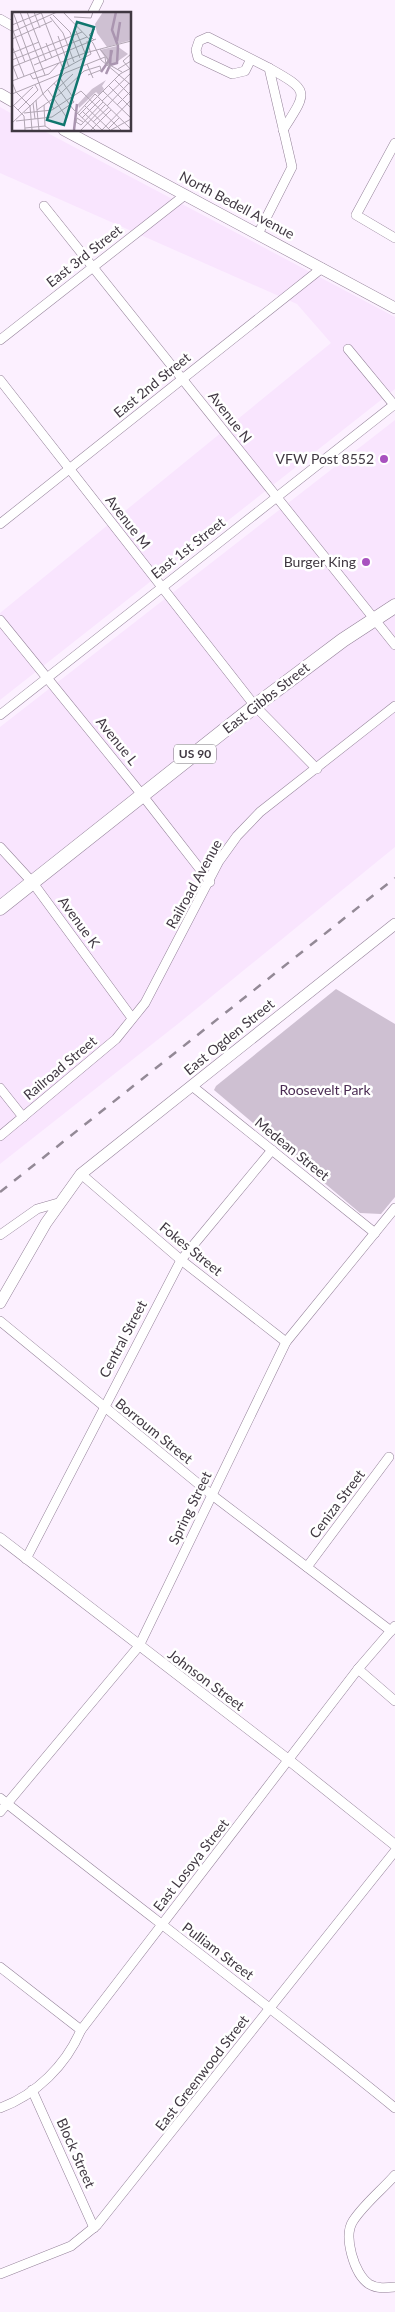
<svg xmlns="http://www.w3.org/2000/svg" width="395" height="2312" font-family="Lato,sans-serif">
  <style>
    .built { fill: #f9e5fe }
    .green { fill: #cec0d2 }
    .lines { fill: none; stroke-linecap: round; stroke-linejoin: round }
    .minor-casing { stroke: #948299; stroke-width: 10 }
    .tertiary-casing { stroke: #948299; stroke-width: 11 }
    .secondary-casing { stroke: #948299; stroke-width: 12 }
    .trunk-casing { stroke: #948299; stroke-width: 15 }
    .minor { stroke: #fff; stroke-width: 9 }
    .tertiary { stroke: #fff; stroke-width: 10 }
    .secondary { stroke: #fff; stroke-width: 11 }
    .trunk { stroke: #fff; stroke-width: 14 }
    .rail { stroke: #938996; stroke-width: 2.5; stroke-dasharray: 9 9; stroke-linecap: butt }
    .poi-dot { fill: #a851bf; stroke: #fff; stroke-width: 2 }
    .labels { text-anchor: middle; stroke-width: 5; stroke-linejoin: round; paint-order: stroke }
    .shield { fill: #fff; stroke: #79747b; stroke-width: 1 }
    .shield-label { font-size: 12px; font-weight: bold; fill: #403842 }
    .street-label { font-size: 14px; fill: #403842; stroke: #fff }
    .poi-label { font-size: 14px; fill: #403842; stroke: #fff; text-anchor: end }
    .park-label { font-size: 14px; fill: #4b2c53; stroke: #fff }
    .inset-river { fill: none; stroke: #aa95b0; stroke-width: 2.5 }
    .inset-road { fill: none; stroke: #b1a6b3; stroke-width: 1 }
    .view { fill: #0f766e; fill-opacity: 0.15; stroke: #0f766e; stroke-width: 2.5 }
    .inset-edge { fill: none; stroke: #403842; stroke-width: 2.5 }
  </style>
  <rect width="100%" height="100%" fill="#fcf0ff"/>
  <g class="built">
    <polygon points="0,107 14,115 14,130 42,130 395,317 395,389 0,700 0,613 331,343 297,304 0,173"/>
    <polygon points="395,420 395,847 179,1023 0,1164 0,727"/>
  </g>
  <polygon class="green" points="336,989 395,1024 395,1197 381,1214 360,1213 214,1090 216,1086"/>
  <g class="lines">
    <g class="minor-casing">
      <g id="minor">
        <polyline points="92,14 99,0"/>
        <polyline points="0,19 14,27"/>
        <polyline points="251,59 245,71 232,74 198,58 196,50 199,41 208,37 269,68 292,167 258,234"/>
        <path d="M269 68C310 91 308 91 283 130"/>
        <polyline points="395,143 356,215 395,238"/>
        <polyline points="44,206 395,645"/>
        <polyline points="0,340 185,195"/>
        <polyline points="348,349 395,406"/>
        <polyline points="0,380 255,706 317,769"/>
        <polyline points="0,524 322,268"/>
        <polyline points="0,620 143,796 210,882"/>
        <polyline points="0,715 395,404"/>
        <polyline points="0,847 33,883 132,1018"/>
        <polyline points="192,1086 375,1233"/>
        <polyline points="0,1088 23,1117"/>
        <polyline points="0,1136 116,1039 145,1003 219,861 237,836 260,812 395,706"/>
        <polyline points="81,1174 181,1260 286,1342"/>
        <polyline points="0,1235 37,1209 58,1203"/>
        <polyline points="0,1321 212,1495 391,1631"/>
        <polyline points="26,1559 181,1260 272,1150"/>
        <polyline points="307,1567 389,1457"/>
        <polyline points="358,1669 395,1701"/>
        <path d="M0 1798C131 1902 265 2002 395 2108"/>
        <polyline points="0,1812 139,1646 286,1342 395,1208"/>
        <polyline points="0,1967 81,2030"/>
        <polyline points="32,2090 94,2228"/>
        <path d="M0 2108C36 2095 66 2065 81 2030L358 1669 395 1626"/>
        <path d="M395 2175C382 2190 364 2204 353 2221 343 2236 354 2274 369 2284 377 2289 386 2288 395 2287"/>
        <polyline points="0,2274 71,2246 97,2225 395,1851"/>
      </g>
    </g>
    <g class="tertiary-casing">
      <polyline id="tertiary" points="0,1538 290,1761 395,1845"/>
    </g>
    <g class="secondary-casing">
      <g id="secondary">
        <polyline points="0,94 14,102"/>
        <polyline points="64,130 395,308"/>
        <polyline points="0,1303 46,1223 81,1174 395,924"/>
      </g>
    </g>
    <g class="trunk-casing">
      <polyline id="trunk" points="0,908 255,706 343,640 395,606"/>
    </g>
    <use href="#minor" class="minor"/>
    <use href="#tertiary" class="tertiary"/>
    <use href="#secondary" class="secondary"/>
    <use href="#trunk" class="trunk"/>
    <polyline class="rail" points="0,1192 395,878"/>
  </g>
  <g class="poi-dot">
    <circle cx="384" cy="459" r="5"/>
    <circle cx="366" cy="562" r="5"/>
  </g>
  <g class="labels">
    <rect class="shield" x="174" y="744.5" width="42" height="19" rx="4"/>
    <g class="shield-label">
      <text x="195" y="758">US 90</text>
    </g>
    <g class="street-label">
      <text transform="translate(237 205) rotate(28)" y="5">North Bedell Avenue</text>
      <text transform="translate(84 256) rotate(-38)" y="5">East 3rd Street</text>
      <text transform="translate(152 385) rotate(-39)" y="5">East 2nd Street</text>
      <text transform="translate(230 417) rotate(52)" y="5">Avenue N</text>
      <text transform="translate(128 522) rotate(52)" y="5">Avenue M</text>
      <text transform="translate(188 548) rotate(-38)" y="5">East 1st Street</text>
      <text transform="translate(266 698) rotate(-38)" y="5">East Gibbs Street</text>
      <text transform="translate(117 741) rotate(51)" y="5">Avenue L</text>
      <text transform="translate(194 884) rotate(-61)" y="5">Railroad Avenue</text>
      <text transform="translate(79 922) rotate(54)" y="5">Avenue K</text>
      <text transform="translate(229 1037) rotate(-39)" y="5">East Ogden Street</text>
      <text transform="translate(60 1068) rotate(-40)" y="5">Railroad Street</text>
      <text transform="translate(292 1149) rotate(39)" y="5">Medean Street</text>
      <text transform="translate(191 1249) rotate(39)" y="5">Fokes Street</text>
      <text transform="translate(123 1339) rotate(-62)" y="5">Central Street</text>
      <text transform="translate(154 1431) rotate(39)" y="5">Borroum Street</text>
      <text transform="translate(337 1504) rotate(-53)" y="5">Ceniza Street</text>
      <text transform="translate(190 1508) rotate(-64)" y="5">Spring Street</text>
      <text transform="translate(206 1680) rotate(37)" y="5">Johnson Street</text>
      <text transform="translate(191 1865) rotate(-52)" y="5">East Losoya Street</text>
      <text transform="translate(218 1951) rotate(37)" y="5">Pulliam Street</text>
      <text transform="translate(202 2073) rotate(-52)" y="5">East Greenwood Street</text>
      <text transform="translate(76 2153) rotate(66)" y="5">Block Street</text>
    </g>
    <g class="poi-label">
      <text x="374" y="464">VFW Post 8552</text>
      <text x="356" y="567">Burger King</text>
    </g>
    <g class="park-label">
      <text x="325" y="1095">Roosevelt Park</text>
    </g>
  </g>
  <g transform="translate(12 12)">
    <rect width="119" height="119" fill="#fcf0ff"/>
    <path d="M91 0H118L119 28 95 35 85 21 83 12ZM105 34 116 42 99 54 88 38ZM94 68 90 74 92 77 87 83 84 80 67 96 66 92 80 77Z" fill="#cec0d2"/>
    <path class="inset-river" d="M105 29 108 10M98 53 99 38M89 60 98 47 100 38M94 62 98 53 105 51 106 34 100 18 104 0M62 118 65 92"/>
    <path class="inset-road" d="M1 0 31 82M8 0 33 63M15 0 34 49M22 0 28 16M29 0 51 57M51 0 81 31 89 48 119 73M41 3 58 20 68 46M38 5 51 21 62 50M62 5 79 6 81 0M0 13 29 1M0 16 13 50M64 19 73 41M0 20 45 0M46 24 57 55M0 27 40 9M82 28 77 23 83 17M34 31 40 46M0 34 12 64M88 37 96 47V52L110 60M0 41 27 30M0 48 70 20M0 52 6 67M75 52 81 66M22 53 84 27M0 55 75 25M106 57 119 49M118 57 111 49 119 42M48 59 79 42 75 29M18 62 21 67 37 62 47 51M48 66 60 84M103 68 119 84M0 69 73 41 119 29M0 70 4 80 18 94 20 118M42 71 61 97 83 118M97 74 119 96M46 76 61 62M36 78 55 106M91 79 119 106M0 82 51 61M31 82 42 97M24 88 27 118M90 89 119 61M21 91 23 107M0 92 12 104 13 118M32 93 33 114M105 93 119 79M73 94 98 118M95 94 117 71M0 95 21 75M6 98 26 78 23 73M25 98 49 81 72 59 88 54 89 58 76 63M70 99 90 118M12 101 40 98 69 79 109 118M65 102 83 82 119 117M67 103 108 62 119 56M70 106 89 87M4 109 40 105 62 90 58 85M81 110 97 95M0 111 53 61 93 45 94 52M69 113 91 90M69 113 64 110 65 106 71 110M13 116 33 114 39 118M96 117 107 106M69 118 94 92M79 118 99 98M90 118 119 88M99 118 119 107"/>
    <path class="view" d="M65 10 82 15 52 113 35 108Z"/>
    <rect width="119" height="119" class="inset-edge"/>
  </g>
</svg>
